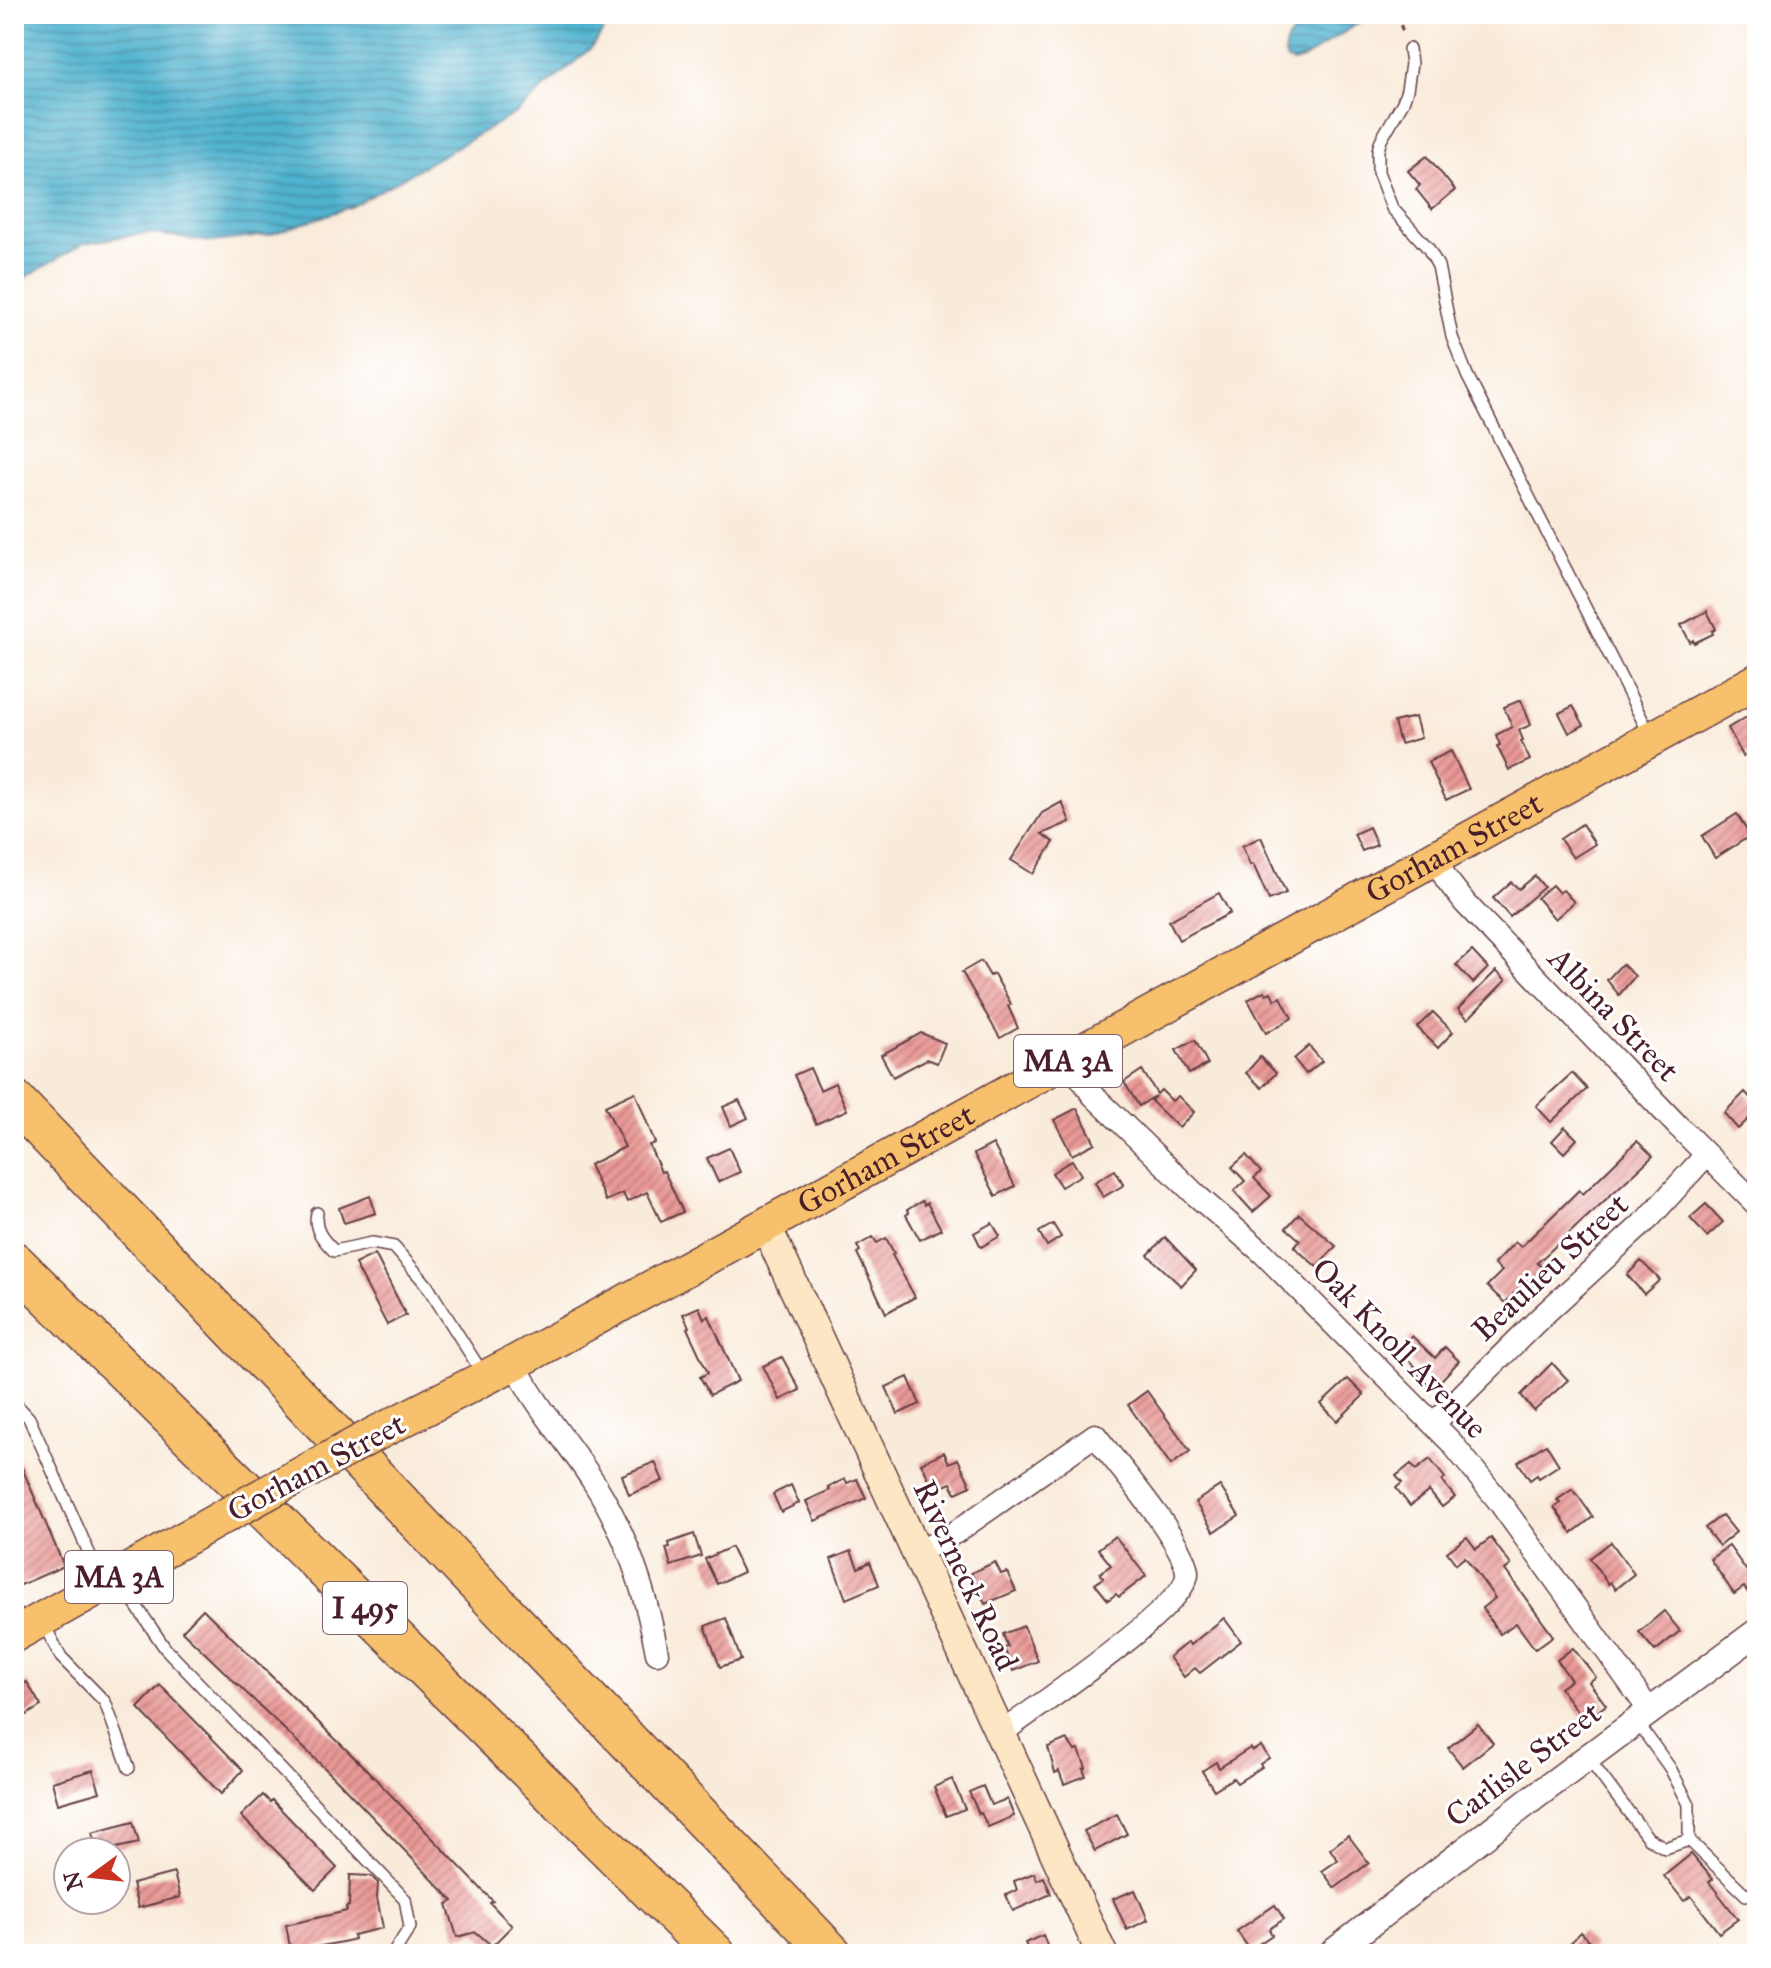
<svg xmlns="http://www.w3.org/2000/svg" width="1771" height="1968" font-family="'IM FELL Great Primer',serif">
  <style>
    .water { fill: url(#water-rules); stroke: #4d687d; stroke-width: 2 }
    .building { fill: url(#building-hatch) }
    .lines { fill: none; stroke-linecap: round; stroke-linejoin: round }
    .service-casing { stroke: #643e45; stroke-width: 14 }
    .minor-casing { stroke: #643e45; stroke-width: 25 }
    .tertiary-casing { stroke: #643e45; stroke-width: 29 }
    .secondary-casing { stroke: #643e45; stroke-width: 33 }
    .primary-casing { stroke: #643e45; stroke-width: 37 }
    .motorway-casing { stroke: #643e45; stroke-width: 43 }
    .path { stroke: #643e45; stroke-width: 3; stroke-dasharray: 6 6; stroke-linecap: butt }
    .service { stroke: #fff; stroke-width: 11 }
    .minor { stroke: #fff; stroke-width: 22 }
    .tertiary { stroke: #fff; stroke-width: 26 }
    .secondary { stroke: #fce6c4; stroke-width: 30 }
    .primary { stroke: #f7c06c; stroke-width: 34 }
    .motorway { stroke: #f7c06c; stroke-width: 40 }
    .primary-bridge-casing { stroke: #643e45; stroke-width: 37; stroke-linecap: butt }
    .primary-bridge { stroke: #f7c06c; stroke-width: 34 }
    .labels { text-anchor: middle; stroke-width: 6; stroke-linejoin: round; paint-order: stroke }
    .shield { fill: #fff; stroke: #80626b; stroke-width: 2 }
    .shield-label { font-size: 30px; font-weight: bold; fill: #4a1f2b }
    .street-label { font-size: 32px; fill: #4a1f2b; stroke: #fff }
  </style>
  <defs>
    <pattern id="water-rules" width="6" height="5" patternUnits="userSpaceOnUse" patternTransform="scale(2)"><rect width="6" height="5" fill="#50b2cf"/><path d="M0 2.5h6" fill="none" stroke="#4490a8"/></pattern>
    <pattern id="building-hatch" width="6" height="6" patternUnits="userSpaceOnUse" patternTransform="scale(2)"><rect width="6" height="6" fill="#e99996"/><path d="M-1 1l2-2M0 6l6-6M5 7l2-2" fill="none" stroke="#bf7c7b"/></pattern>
  </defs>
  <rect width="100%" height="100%" fill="#fff"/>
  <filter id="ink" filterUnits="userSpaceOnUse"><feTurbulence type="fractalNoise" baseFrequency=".0125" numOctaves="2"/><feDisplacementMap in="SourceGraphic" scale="16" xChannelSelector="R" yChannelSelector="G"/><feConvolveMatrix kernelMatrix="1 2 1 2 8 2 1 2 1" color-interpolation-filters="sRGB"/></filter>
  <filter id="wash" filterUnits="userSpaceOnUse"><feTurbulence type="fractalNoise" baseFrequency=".006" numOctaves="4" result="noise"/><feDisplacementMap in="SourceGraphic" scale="32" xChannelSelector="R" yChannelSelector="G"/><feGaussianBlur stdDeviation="1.8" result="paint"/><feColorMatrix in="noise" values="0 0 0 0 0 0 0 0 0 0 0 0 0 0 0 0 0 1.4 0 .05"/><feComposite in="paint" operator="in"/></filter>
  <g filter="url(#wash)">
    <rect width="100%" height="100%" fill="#f9ebda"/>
    <g class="water">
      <polygon points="14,14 615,14 592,47 516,113 353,206 269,235 212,242 148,233 84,243 14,284"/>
      <path d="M1311 14H1372L1303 59 1293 62 1287 60C1277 42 1300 27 1311 14Z"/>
    </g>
    <g id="blocks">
      <g class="building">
        <polygon points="1427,156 1455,190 1432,209 1416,189 1420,185 1408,171"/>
        <polygon points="1707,611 1716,629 1712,631 1713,634 1694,643 1693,640 1690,642 1681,625"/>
        <polygon points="1521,700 1531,725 1519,730 1523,740 1521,741 1530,760 1509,770 1497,746 1500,745 1496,735 1512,727 1504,707"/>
        <polygon points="1573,706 1584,725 1569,733 1559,713"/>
        <polygon points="1752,714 1757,722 1757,748 1743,756 1728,728"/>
        <polygon points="1415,717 1421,738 1400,744 1394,722"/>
        <polygon points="1451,751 1469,789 1446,800 1428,762"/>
        <polygon points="1062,802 1070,822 1042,834 1054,842 1033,874 1011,860 1042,813"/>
        <polygon points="1737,814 1750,836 1715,858 1702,836"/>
        <polygon points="1582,824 1595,844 1573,858 1560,839"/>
        <polygon points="1369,827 1377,845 1362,851 1354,834"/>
        <polygon points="1261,837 1286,893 1269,900 1253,864 1250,865 1242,846"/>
        <polygon points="1535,876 1544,887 1510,917 1493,898 1511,882 1519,889"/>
        <polygon points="1552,885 1559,893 1563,890 1574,902 1555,919 1537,898"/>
        <polygon points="1219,893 1230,913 1179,940 1169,921"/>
        <polygon points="1472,951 1488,968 1473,983 1456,965"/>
        <polygon points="981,961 990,976 994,974 1011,1004 1008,1006 1018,1028 1000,1038 962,972"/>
        <polygon points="1622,964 1635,976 1619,995 1607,980"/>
        <polygon points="1496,971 1506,980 1468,1019 1458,1009"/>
        <polygon points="1264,991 1266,994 1271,992 1275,1000 1281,997 1292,1018 1266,1033 1248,1000"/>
        <polygon points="1433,1012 1453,1032 1438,1048 1417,1027"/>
        <polygon points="921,1033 945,1043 937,1063 927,1059 893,1077 881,1055"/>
        <polygon points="1195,1040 1208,1064 1189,1074 1176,1050"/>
        <polygon points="1309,1046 1322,1061 1306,1074 1294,1059"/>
        <polygon points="1260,1057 1276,1073 1262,1088 1246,1073"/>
        <polygon points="810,1068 820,1090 835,1083 847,1110 816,1124 794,1075"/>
        <polygon points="1142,1070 1157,1094 1161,1090 1172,1101 1178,1096 1194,1112 1179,1128 1151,1101 1155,1096 1139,1106 1124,1082"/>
        <polygon points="1572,1073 1587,1089 1551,1122 1536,1106"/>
        <polygon points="635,1092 655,1143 649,1145 661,1172 664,1171 683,1212 661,1222 647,1192 627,1202 623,1193 606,1201 589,1165 625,1147 605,1106"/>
        <polygon points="1745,1092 1757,1105 1757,1111 1738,1129 1724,1113"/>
        <polygon points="739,1100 748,1118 731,1126 723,1107"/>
        <polygon points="1077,1108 1095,1143 1072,1155 1054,1120"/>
        <polygon points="1565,1127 1577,1139 1564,1153 1552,1141"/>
        <polygon points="1637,1141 1653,1156 1537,1263 1552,1276 1538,1291 1530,1283 1523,1291 1519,1288 1505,1303 1487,1286 1502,1271 1494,1264 1515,1242 1521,1247 1579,1190 1583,1194"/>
        <polygon points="993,1144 1015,1186 996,1196 974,1154"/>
        <polygon points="729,1148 740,1172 718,1182 707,1158"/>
        <polygon points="1246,1155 1261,1172 1254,1178 1271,1196 1253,1212 1234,1191 1245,1181 1232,1167"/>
        <polygon points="1072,1160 1081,1175 1061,1187 1052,1173"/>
        <polygon points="1115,1170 1124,1185 1103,1197 1095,1182"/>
        <polygon points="370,1196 376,1213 344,1223 339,1208"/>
        <polygon points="922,1201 924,1205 927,1203 941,1229 920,1240 906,1215 909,1213 907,1210"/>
        <polygon points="1706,1204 1723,1222 1707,1237 1690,1218"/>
        <polygon points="1299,1214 1336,1246 1317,1267 1294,1247 1300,1240 1286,1228"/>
        <polygon points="992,1223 1000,1236 981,1247 974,1233"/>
        <polygon points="1053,1224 1061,1237 1047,1246 1039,1232"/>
        <polygon points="873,1237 877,1243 886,1238 894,1253 892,1255 915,1297 886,1313 857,1253 860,1251 857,1246"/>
        <polygon points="1165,1237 1196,1270 1181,1286 1148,1255"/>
        <polygon points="375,1254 406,1315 387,1325 355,1264"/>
        <polygon points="1641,1261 1660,1280 1644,1294 1627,1275"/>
        <polygon points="699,1307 704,1319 709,1316 738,1381 710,1395 700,1377 708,1373 687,1328 689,1327 683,1314"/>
        <polygon points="1412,1336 1435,1358 1445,1347 1459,1361 1433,1389 1418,1375 1421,1372 1399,1351"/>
        <polygon points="782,1357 800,1390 780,1400 763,1366"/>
        <polygon points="1552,1363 1568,1380 1534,1411 1521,1395"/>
        <polygon points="908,1377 920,1404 898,1414 886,1387"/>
        <polygon points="1348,1379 1364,1395 1337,1421 1321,1404"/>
        <polygon points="1147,1391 1190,1451 1171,1465 1128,1405"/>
        <polygon points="1546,1444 1559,1465 1539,1478 1537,1475 1530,1480 1518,1462"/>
        <polygon points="14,1449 64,1566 14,1588"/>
        <polygon points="944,1452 949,1463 958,1459 971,1486 956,1493 951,1483 937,1489 934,1481 931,1483 921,1463"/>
        <polygon points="1430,1459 1445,1478 1442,1481 1455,1497 1442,1507 1429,1491 1410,1506 1396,1488 1402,1483 1396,1476 1411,1464 1416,1470"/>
        <polygon points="655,1462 663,1481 629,1495 622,1475"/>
        <polygon points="845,1479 847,1483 857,1479 866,1498 815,1521 806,1501 830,1490 828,1487"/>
        <polygon points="791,1485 799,1503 781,1512 773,1494"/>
        <polygon points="1220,1486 1239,1516 1214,1532 1195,1502"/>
        <polygon points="1573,1489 1593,1517 1572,1533 1554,1507 1560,1503 1557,1500"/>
        <polygon points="1722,1515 1736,1532 1719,1546 1705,1528"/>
        <polygon points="694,1534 701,1556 671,1566 666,1548 670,1547 669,1543"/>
        <polygon points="1115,1536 1146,1576 1119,1597 1116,1594 1108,1600 1095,1584 1103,1578 1100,1573 1111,1565 1098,1549"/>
        <polygon points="1467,1537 1476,1549 1491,1538 1511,1565 1505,1570 1553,1636 1535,1649 1516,1623 1500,1634 1482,1608 1495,1598 1465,1557 1456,1564 1447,1552"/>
        <polygon points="1611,1542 1634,1574 1615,1589 1610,1582 1608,1584 1590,1558"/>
        <polygon points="1729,1546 1746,1570 1749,1567 1757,1578 1757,1605 1744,1587 1734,1594 1710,1559"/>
        <polygon points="731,1547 743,1572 717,1584 705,1559"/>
        <polygon points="851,1551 858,1568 870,1562 879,1585 846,1599 831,1559"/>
        <polygon points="995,1562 1001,1574 1007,1572 1016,1591 985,1604 971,1573"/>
        <polygon points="203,1609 366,1769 493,1901 490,1903 512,1926 492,1946 476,1932 457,1937 447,1904 453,1901 336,1779 182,1631"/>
        <polygon points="1664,1611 1680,1631 1655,1651 1639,1632"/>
        <polygon points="726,1618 741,1660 720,1667 705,1626"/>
        <polygon points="1224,1618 1241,1641 1200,1673 1195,1668 1184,1677 1169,1657 1188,1642 1190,1645"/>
        <polygon points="1024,1626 1038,1661 1013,1671 1004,1648 1008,1647 1003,1634"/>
        <polygon points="1573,1648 1596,1677 1589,1682 1606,1705 1585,1721 1560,1688 1571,1680 1557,1660"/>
        <polygon points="27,1682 41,1706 23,1717 14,1702 14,1690"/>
        <polygon points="160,1685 243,1770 221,1794 138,1708"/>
        <polygon points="1478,1724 1493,1743 1463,1767 1448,1748"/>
        <polygon points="1067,1739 1075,1751 1079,1750 1086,1768 1083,1769 1086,1776 1064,1784 1059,1771 1055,1773 1048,1747"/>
        <polygon points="1261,1746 1269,1758 1260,1764 1262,1767 1237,1783 1233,1778 1214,1790 1202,1771 1216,1762 1219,1768 1250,1748 1252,1751"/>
        <polygon points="93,1770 100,1792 58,1804 52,1782"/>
        <polygon points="952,1779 965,1809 946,1816 934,1787"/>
        <polygon points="983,1786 991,1805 1007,1799 1014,1816 988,1827 981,1813 979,1814 969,1792"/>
        <polygon points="263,1795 270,1802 272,1800 337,1868 315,1890 241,1816"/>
        <polygon points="1117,1814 1127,1834 1095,1851 1084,1831"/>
        <polygon points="133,1822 139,1843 98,1852 92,1833"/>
        <polygon points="1348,1835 1369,1863 1335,1888 1322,1871 1338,1860 1330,1849"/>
        <polygon points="1691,1854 1713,1879 1709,1882 1738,1919 1719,1933 1691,1896 1684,1901 1664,1876"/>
        <polygon points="174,1873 180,1897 138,1908 132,1884"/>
        <polygon points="1034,1873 1037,1880 1044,1877 1051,1894 1013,1911 1006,1895 1017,1890 1014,1881"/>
        <polygon points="350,1875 371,1876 378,1883 377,1898 383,1928 353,1935 354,1939 347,1941 291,1952 286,1925 347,1911 346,1907 349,1906"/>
        <polygon points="1135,1890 1148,1920 1127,1930 1113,1899"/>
        <polygon points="1275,1905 1284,1919 1269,1929 1272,1935 1250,1950 1237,1931"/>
        <polygon points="1581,1932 1594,1946 1586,1954 1560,1954"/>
        <polygon points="1043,1935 1050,1954 1030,1954 1025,1943"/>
      </g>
    </g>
  </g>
  <g filter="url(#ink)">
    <use href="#blocks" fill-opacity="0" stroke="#643e45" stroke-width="2"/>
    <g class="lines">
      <g class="service-casing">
        <g id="service">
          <polyline points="1409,49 1411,64 1407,90 1403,102 1381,140 1378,150 1378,172 1392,208 1428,248 1438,266 1452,337 1467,375 1650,735"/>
          <path d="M317 1213C313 1229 323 1240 334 1251L372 1243 394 1247 426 1284 483 1374"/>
          <polyline points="14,1402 29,1418 102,1582"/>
          <polyline points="118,1579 165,1648 405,1899 410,1927 393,1954"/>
          <polyline points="43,1623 61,1657 105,1702 129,1768"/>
          <polyline points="1637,1722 1670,1768 1689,1804 1689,1840"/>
          <polyline points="1588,1758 1648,1838 1665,1848 1689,1840 1746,1895"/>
        </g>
      </g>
      <g class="minor-casing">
        <g id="minor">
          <polyline points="1435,859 1447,880 1465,903 1677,1125 1757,1205"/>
          <polyline points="1069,1061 1093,1095 1197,1196 1263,1253 1451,1442 1498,1500 1650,1711"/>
          <path d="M514 1363C535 1405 567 1441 593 1481 626 1532 646 1593 657 1653"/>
          <polyline points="1434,1423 1541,1317 1649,1218 1706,1155"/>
          <path d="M917 1553 956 1532 1095 1435C1115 1462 1184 1541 1187 1572 1190 1606 1031 1710 1000 1734"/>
        </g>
      </g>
      <g class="tertiary-casing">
        <polyline id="tertiary" points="1331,1954 1537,1795 1757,1632"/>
      </g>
      <g class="secondary-casing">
        <polyline id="secondary" points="766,1226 1102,1954"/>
      </g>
      <g class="primary-casing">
        <g id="primary">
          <path id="s1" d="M375 1434 514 1363 1757 681"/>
          <polyline points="14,1635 223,1517"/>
        </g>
      </g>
      <g class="motorway-casing">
        <g id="motorway">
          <polyline points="14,1100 832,1954"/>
          <polyline points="14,1262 715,1954"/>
        </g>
      </g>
      <polyline class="path" points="1396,14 1404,34"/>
      <use href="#service" class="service"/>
      <use href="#minor" class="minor"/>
      <use href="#tertiary" class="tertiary"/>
      <use href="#secondary" class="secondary"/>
      <use href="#primary" class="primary"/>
      <use href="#motorway" class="motorway"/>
      <g class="primary-bridge-casing">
        <polyline id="primary-bridge" points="223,1517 375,1434"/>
      </g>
      <use href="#primary-bridge" class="primary-bridge"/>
    </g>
  </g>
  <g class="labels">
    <g class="shield">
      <rect x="1014" y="1035" width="108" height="52" rx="6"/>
      <rect x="65" y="1551" width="108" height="52" rx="6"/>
      <rect x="323" y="1582" width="84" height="52" rx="6"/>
    </g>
    <g class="shield-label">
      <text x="1068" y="1071">MA 3A</text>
      <text x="119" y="1587">MA 3A</text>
      <text x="365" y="1618">I 495</text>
    </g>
    <g class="street-label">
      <text dy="11" stroke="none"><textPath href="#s1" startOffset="1228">Gorham Street</textPath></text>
      <text transform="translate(1614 1014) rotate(46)" y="11">Albina Street</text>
      <text dy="11" stroke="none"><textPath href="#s1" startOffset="580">Gorham Street</textPath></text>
      <text transform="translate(1550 1267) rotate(-43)" y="11">Beaulieu Street</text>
      <text transform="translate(1400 1348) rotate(46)" y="11">Oak Knoll Avenue</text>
      <text transform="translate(316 1467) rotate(-28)" y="11">Gorham Street</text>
      <text transform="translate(966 1575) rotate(65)" y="11">Riverneck Road</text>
      <text transform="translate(1523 1764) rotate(-37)" y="11">Carlisle Street</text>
    </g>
  </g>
  <rect width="1771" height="1968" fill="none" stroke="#fff" stroke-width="48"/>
  <g transform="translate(92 1876) rotate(255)"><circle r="38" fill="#ffffff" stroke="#b7a5aa" stroke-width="2"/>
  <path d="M0-6L14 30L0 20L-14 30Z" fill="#c8321e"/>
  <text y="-12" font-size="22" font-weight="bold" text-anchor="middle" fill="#4a1f2b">N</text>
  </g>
</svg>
